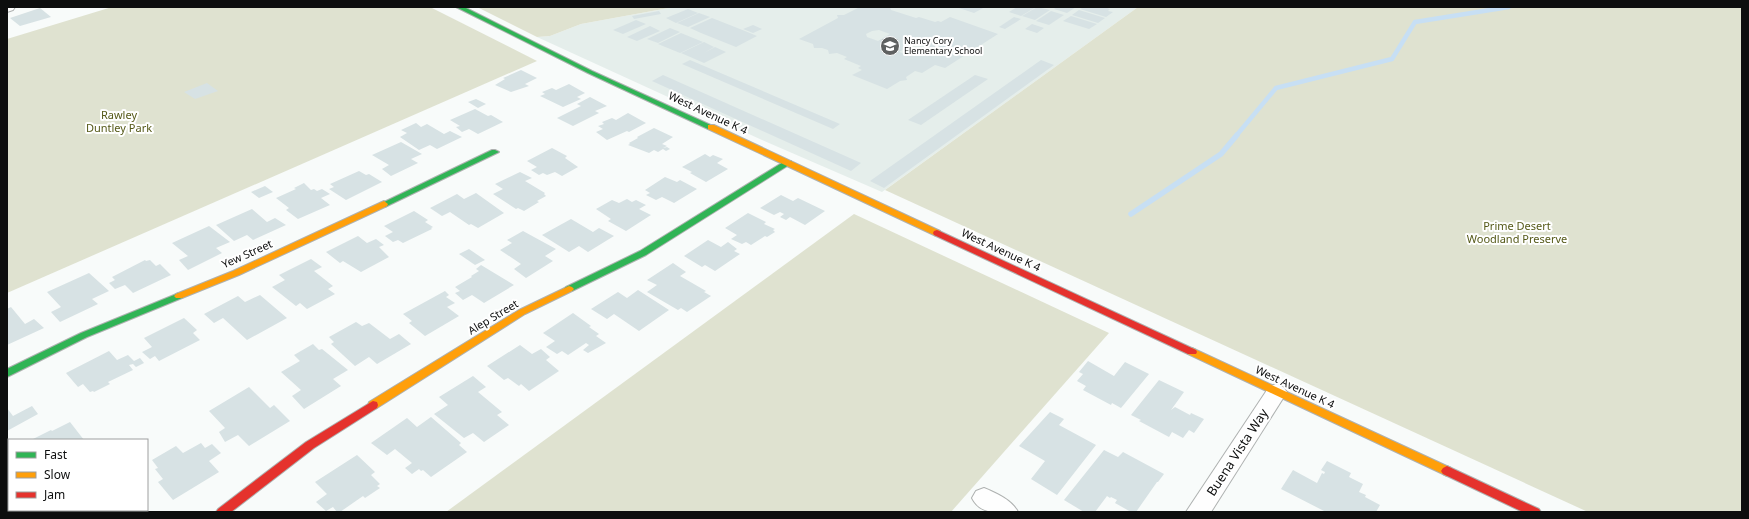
<svg xmlns="http://www.w3.org/2000/svg" width="1749" height="519" font-family="'Noto Sans',sans-serif">
  <style>
    .built { fill: #e5eeeb }
    .green { fill: #dfe2d0 }
    .lines { fill: none; stroke-linecap: round; stroke-linejoin: round }
    .stream-far1 { stroke: #c7dff4; stroke-width: 4.5 }
    .stream { stroke: #c7dff4; stroke-width: 5.5 }
    .building { fill: #d7e2e4; fill-rule: evenodd }
    .street-casing { stroke: #aeb1b0; stroke-width: 2 }
    .fast-casing { stroke: #aeb1b0; stroke-width: 2 }
    .slow-casing { stroke: #aeb1b0; stroke-width: 2 }
    .jam-casing { stroke: #aeb1b0; stroke-width: 2 }
    .street { fill: #fefefe; fill-rule: evenodd }
    .fast { fill: #30b455; fill-rule: evenodd }
    .slow { fill: #ff9f0a; fill-rule: evenodd }
    .jam { fill: #e5322d; fill-rule: evenodd }
    .labels { text-anchor: middle; stroke-width: 4; stroke-linejoin: round; paint-order: stroke }
    .far-poi-label { font-size: 9px; fill: #0d0e0e; stroke: #fff; text-anchor: start }
    .street-label { font-size: 11px; fill: #0d0e0e; stroke: #fff }
    .park-label { font-size: 11px; fill: #555918; stroke: #fff }
    .near-street-label { font-size: 13px; fill: #0d0e0e; stroke: #fff }
  </style>
  <rect width="100%" height="100%" fill="#f8fbfa"/>
  <polygon class="built" points="674,7 1138,7 882,192 762,140 537,37 550,36 581,24"/>
  <g class="green">
    <polygon points="112,7 430,7 537,61 7,293 7,39"/>
    <polygon points="477,7 674,7 581,24 550,36 537,37"/>
    <polygon points="1138,7 1742,7 1742,512 1588,512 885,190"/>
    <polygon points="854,214 1109,333 951,512 446,512"/>
  </g>
  <g class="lines">
    <polyline class="stream-far1" points="1236,136 1276,88 1392,59 1415,22 1509,7"/>
    <polyline class="stream" points="1131,214 1221,154 1237,135"/>
  </g>
  <g class="building">
    <path d="M860 7H890L891 10 916 18 919 17 935 22 938 21 941 22 950 17 998 34 945 68 935 65 922 73 915 71 906 77 907 80 900 81 887 89 852 75 862 70 858 68 861 66 844 59 847 57 837 53 829 54 828 50 822 48H814L813 44 799 39 838 18 837 15H844ZM879 30 890 34 878 41 867 37 866 34 872 31ZM917 41 929 45 911 56 899 52Z"/>
    <polygon points="956,7 985,7 974,13"/>
    <polygon points="1017,7 1036,7 1021,16 1009,12"/>
    <polygon points="1037,7 1050,10 1035,20 1022,16"/>
    <polygon points="1057,7 1076,7 1067,13 1054,9"/>
    <polygon points="1084,7 1104,7 1110,9 1108,11 1113,12 1106,17 1080,9"/>
    <polygon points="40,8 51,17 20,26 10,18"/>
    <polygon points="688,9 698,13 676,23 666,18"/>
    <polygon points="1079,10 1105,18 1098,23 1072,15"/>
    <polygon points="659,11 661,14 634,19 632,16"/>
    <polygon points="1051,11 1064,15 1049,25 1036,21"/>
    <polygon points="699,13 710,17 688,27 677,23"/>
    <polygon points="1071,16 1097,24 1089,29 1063,21"/>
    <polygon points="1014,17 1021,19 1005,29 999,27"/>
    <polygon points="712,18 745,31 757,36 736,47 701,33 707,30 701,33 690,28"/>
    <polygon points="636,20 646,24 623,34 613,30"/>
    <polygon points="1032,24 1044,28 1037,33 1025,29"/>
    <polygon points="753,25 762,29 753,33 743,29"/>
    <polygon points="650,26 660,31 637,41 627,37"/>
    <polygon points="670,28 680,32 658,43 647,39"/>
    <polygon points="681,33 703,42 680,53 658,44"/>
    <polygon points="704,42 714,47 704,53 715,47 726,52 704,63 681,53"/>
    <polygon points="690,60 840,124 833,129 682,64"/>
    <polygon points="1041,60 1054,65 884,188 870,181"/>
    <polygon points="521,70 537,78 525,84 529,86 511,92 495,85 505,79 503,78"/>
    <polygon points="663,75 861,163 851,171 652,81"/>
    <polygon points="975,75 988,79 921,125 908,120"/>
    <polygon points="207,83 218,91 195,99 184,92"/>
    <polygon points="569,84 585,93 577,97 581,99 563,107 540,96 545,94 542,92 552,88 556,90"/>
    <polygon points="590,97 607,106 595,111 599,113 573,126 557,118 581,106 577,104"/>
    <polygon points="476,99 486,104 478,108 468,102"/>
    <polygon points="475,109 488,116 491,115 503,122 478,134 469,129 462,132 456,127 460,126 450,120"/>
    <polygon points="628,113 646,123 629,132 627,131 607,140 596,132 603,129 598,126 604,124 602,122 612,118 616,120"/>
    <polygon points="416,123 421,127 427,124 444,134 450,131 462,137 437,149 430,145 419,150 400,137 407,133 401,130"/>
    <polygon points="654,128 673,137 662,144 667,146 663,148 667,147 670,149 666,151 663,149 658,152 654,150 649,153 628,145 630,144 629,143 638,138 637,137"/>
    <polygon points="401,142 422,154 411,159 418,163 391,176 382,169 389,165 372,155"/>
    <polygon points="552,148 567,156 565,158 578,167 562,176 555,172 547,175 543,173 539,175 531,170 537,167 527,161"/>
    <polygon points="705,154 710,157 713,155 723,159 717,163 728,169 706,182 690,173 692,172 682,167"/>
    <polygon points="359,171 366,175 369,174 382,182 346,200 329,189 334,187 330,184"/>
    <polygon points="520,172 532,178 525,181 545,193 544,194 546,196 537,201 539,202 524,211 518,208 516,209 493,194 503,189 495,184"/>
    <polygon points="665,177 677,182 680,180 697,189 674,203 662,197 656,200 646,195 650,193 645,190"/>
    <polygon points="304,183 311,190 314,189 317,191 322,189 330,194 321,198 330,205 298,219 286,210 289,208 276,198 296,189 294,188"/>
    <polygon points="265,186 273,192 259,198 251,192"/>
    <polygon points="476,193 504,213 478,228 471,224 469,225 450,212 442,216 430,208 457,194 464,199"/>
    <polygon points="781,195 793,201 798,198 825,211 805,225 790,217 786,220 780,217 784,214 780,212 774,215 760,208"/>
    <polygon points="627,199 632,202 636,200 646,205 639,209 651,215 626,231 608,221 611,219 596,209 612,200 619,203"/>
    <polygon points="252,209 267,222 275,218 286,225 253,240 247,235 234,241 216,225"/>
    <polygon points="414,211 428,220 425,222 433,227 431,228 432,229 403,243 398,240 393,242 385,236 393,232 384,226"/>
    <polygon points="748,213 766,222 764,224 775,229 773,230 775,232 767,237 765,236 751,245 746,242 742,244 731,239 737,235 725,228"/>
    <polygon points="571,219 593,232 599,228 614,236 588,252 579,246 569,252 542,235"/>
    <polygon points="209,226 230,242 216,248 222,253 188,270 179,260 188,256 172,243"/>
    <polygon points="523,231 556,249 545,256 553,261 526,278 514,269 521,264 500,250 512,243 507,240"/>
    <polygon points="358,236 367,243 376,239 384,245 379,247 389,257 361,272 343,261 340,263 326,252"/>
    <polygon points="708,240 721,247 728,242 737,249 734,251 740,254 715,271 705,265 702,267 684,256"/>
    <polygon points="469,249 485,260 475,265 459,254"/>
    <polygon points="311,259 322,267 314,271 333,286 328,289 335,294 307,309 300,303 296,306 272,287 285,280 279,275"/>
    <polygon points="145,260 146,261 150,260 156,266 160,264 171,275 133,293 125,285 115,289 109,283 115,280 112,277"/>
    <polygon points="673,263 686,272 680,276 706,291 704,292 711,296 687,312 681,308 678,310 647,292 657,285 647,280"/>
    <polygon points="481,265 514,285 484,303 472,295 463,300 455,293 460,291 455,287 472,277 471,276 479,271 476,269"/>
    <polygon points="89,273 109,291 92,299 98,304 60,322 51,312 61,307 47,292"/>
    <polygon points="638,290 669,310 639,331 614,314 607,319 591,309 618,292 627,298"/>
    <polygon points="445,291 449,295 446,297 455,303 447,307 459,316 425,336 409,323 412,321 403,314"/>
    <polygon points="260,295 287,318 247,340 223,318 214,323 204,314 238,296 245,302"/>
    <polygon points="11,307 25,324 34,319 44,328 7,345 7,309"/>
    <polygon points="573,313 591,326 589,327 599,334 596,336 606,343 588,353 583,350 589,345 586,343 568,355 562,351 557,354 546,347 555,341 543,333"/>
    <polygon points="184,318 197,330 193,333 200,340 159,361 155,356 150,359 142,352 152,347 144,338"/>
    <polygon points="356,322 362,326 369,323 390,339 399,334 411,344 377,364 369,357 355,366 331,344 334,342 329,337"/>
    <polygon points="313,344 319,350 322,349 348,370 333,379 341,386 304,409 292,396 301,390 281,372 300,361 294,355"/>
    <polygon points="520,345 532,354 541,349 550,357 546,360 559,371 529,391 521,384 519,386 508,378 504,380 487,366"/>
    <polygon points="109,351 117,360 128,355 134,361 140,358 144,363 136,367 133,364 129,365 133,370 108,382 110,384 94,392 93,391 90,392 83,384 78,387 66,373"/>
    <polygon points="1088,361 1114,376 1125,362 1149,374 1121,408 1112,403 1111,405 1083,390 1086,386 1077,381 1083,374 1079,372"/>
    <polygon points="473,376 486,387 478,392 502,412 497,415 509,425 484,442 473,433 464,438 434,414 448,405 439,397"/>
    <polygon points="1159,380 1184,392 1171,410 1175,407 1190,415 1191,413 1204,419 1194,433 1189,430 1183,438 1172,432 1169,437 1139,421 1141,420 1131,415"/>
    <polygon points="249,387 270,408 274,405 290,421 249,446 238,435 225,442 219,432 225,428 209,411"/>
    <polygon points="32,406 38,414 7,431 7,408 13,416"/>
    <polygon points="1050,412 1064,419 1059,425 1096,445 1057,495 1031,479 1045,461 1019,446"/>
    <polygon points="431,417 461,443 459,445 467,452 431,477 423,470 421,471 419,469 412,474 405,468 412,463 395,449 387,455 371,443 407,418 417,427"/>
    <polygon points="70,422 84,440 31,440 51,430 52,431"/>
    <polygon points="201,443 205,448 212,444 221,453 209,461 219,472 173,500 158,482 163,479 155,469 158,468 152,460 176,446 183,453"/>
    <polygon points="1104,450 1118,457 1123,452 1164,474 1158,482 1157,482 1136,512 1131,512 1115,503 1117,500 1111,497 1110,498 1107,496 1095,512 1084,512 1064,500"/>
    <polygon points="9,451 9,484 7,485 7,452"/>
    <polygon points="357,455 375,472 371,475 380,484 377,486 380,488 365,498 363,496 340,512 337,512 333,507 326,511 316,502 327,494 315,482"/>
    <polygon points="1327,461 1351,473 1349,477 1363,484 1359,492 1366,495 1365,497 1380,505 1376,512 1326,512 1281,489 1293,470 1317,483 1322,473 1324,474 1325,472 1321,470"/>
    <polygon points="18,510 58,510 55,512 14,512"/>
  </g>
  <g class="lines">
    <g class="street-casing">
      <g id="street">
        <polygon points="7,7 15,7 13,10 7,12"/>
        <polygon points="1276,384 1283,387 1287,392 1211,512 1186,512 1269,387"/>
        <path d="M984 488C996 493 1012 500 1018 512 1000 512 981 516 972 498L976 491Z"/>
      </g>
    </g>
    <g class="fast-casing">
      <g id="fast">
        <polygon points="456,7 464,7 592,71 715,127 711,129 708,129 588,73"/>
        <polygon points="492,150 495,150 499,152 387,206 384,207 380,204"/>
        <polygon points="785,161 791,161 792,163 646,255 572,291 566,291 564,289 566,287 640,251"/>
        <polygon points="179,293 184,296 182,298 87,337 7,377 7,369 81,333"/>
      </g>
    </g>
    <g class="slow-casing">
      <g id="slow">
        <polygon points="708,125 714,125 940,231 941,233 937,236 934,235 708,129"/>
        <polygon points="384,201 388,204 387,206 239,275 182,298 176,298 174,296 176,294 233,271"/>
        <polygon points="569,286 572,287 574,289 572,291 525,314 377,408 373,409 369,408 368,405 369,402 519,310"/>
        <polygon points="1192,348 1451,468 1453,471 1451,474 1447,476 1443,474 1188,354 1187,352 1188,350"/>
      </g>
    </g>
    <g class="jam-casing">
      <g id="jam">
        <polygon points="937,230 1196,350 1197,352 1196,354 1188,354 934,235 933,233 934,231"/>
        <polygon points="373,401 377,402 378,405 377,408 314,448 231,512 216,512 218,509 306,442"/>
        <polygon points="1447,466 1539,509 1541,512 1523,512 1443,474 1441,471 1443,468"/>
      </g>
    </g>
    <use href="#street" class="street"/>
    <use href="#fast" class="fast"/>
    <use href="#slow" class="slow"/>
    <use href="#jam" class="jam"/>
  </g>
  <defs>
    <g id="school-disc" transform="scale(1)"><circle r="9.5" fill="#5f6161" stroke="#fff"/><path d="M0-5L7-2L0 1L-7-2ZM-4 1L0 2.5L4 1V4Q0 6-4 4Z" fill="#fff"/></g>
  </defs>
  <g fill-rule="evenodd">
    <use href="#school-disc" x="890" y="46"/>
  </g>
  <g class="labels">
    <g class="far-poi-label">
      <text x="904" y="44">Nancy Cory<tspan x="904" dy="10">Elementary School</tspan></text>
    </g>
    <g class="street-label">
      <text transform="translate(708 113) rotate(25)" y="4">West Avenue K 4</text>
      <text transform="translate(1001 250) rotate(25)" y="4">West Avenue K 4</text>
      <text transform="translate(247 254) rotate(-24)" y="4">Yew Street</text>
      <text transform="translate(493 317) rotate(-31)" y="4">Alep Street</text>
      <text transform="translate(1295 387) rotate(25)" y="4">West Avenue K 4</text>
    </g>
    <g class="park-label">
      <text x="119" y="119">Rawley<tspan x="119" dy="13">Duntley Park</tspan></text>
      <text x="1517" y="230">Prime Desert<tspan x="1517" dy="13">Woodland Preserve</tspan></text>
    </g>
    <g class="near-street-label">
      <text transform="translate(1237 452) rotate(-57)" y="5">Buena Vista Way</text>
    </g>
  </g>
  <rect width="1749" height="519" fill="none" stroke="#0d0e0e" stroke-width="16"/>
  <rect x="8" y="439" width="140" height="72" fill="#ffffff" stroke="#9e9f9f"/>
  <rect x="16" y="452" width="20" height="6" fill="#30b455" stroke="#9e9f9f"/>
  <text x="44" y="459" font-size="12" fill="#0d0e0e">Fast</text>
  <rect x="16" y="472" width="20" height="6" fill="#ff9f0a" stroke="#9e9f9f"/>
  <text x="44" y="479" font-size="12" fill="#0d0e0e">Slow</text>
  <rect x="16" y="492" width="20" height="6" fill="#e5322d" stroke="#9e9f9f"/>
  <text x="44" y="499" font-size="12" fill="#0d0e0e">Jam</text>
</svg>
